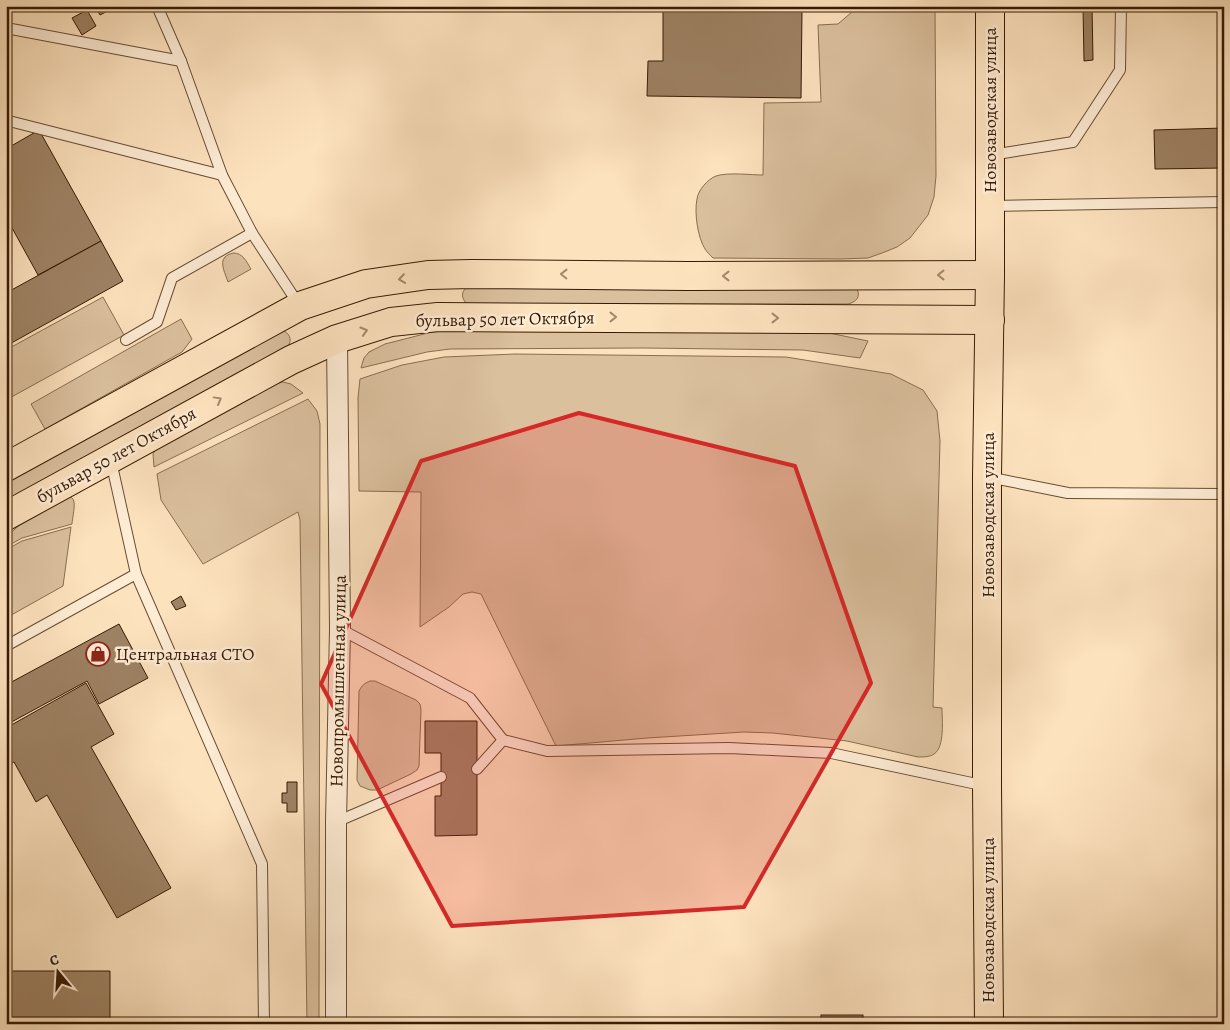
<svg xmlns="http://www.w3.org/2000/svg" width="1230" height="1030" font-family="Alegreya,serif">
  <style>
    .green { fill: #dbc09e; stroke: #896e50 }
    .building { fill: #9e8264; stroke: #371b03 }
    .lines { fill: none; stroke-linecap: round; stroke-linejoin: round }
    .service-casing { stroke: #684d32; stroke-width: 12 }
    .minor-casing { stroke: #684d32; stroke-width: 22 }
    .primary-casing { stroke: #371b03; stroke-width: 30 }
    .service { stroke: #feecd5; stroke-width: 10 }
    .minor { stroke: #feecd5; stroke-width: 20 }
    .primary { stroke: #fde2be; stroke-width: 28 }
    .oneway { stroke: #a4886a }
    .marked { fill: #d62828; fill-opacity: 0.2; stroke: #d62828; stroke-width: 4; stroke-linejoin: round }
    .labels { text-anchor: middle; stroke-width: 5; stroke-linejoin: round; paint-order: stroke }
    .street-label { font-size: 18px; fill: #371b03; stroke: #feecd5 }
    .poi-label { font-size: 18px; fill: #371b03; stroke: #feecd5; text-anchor: start }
  </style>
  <rect width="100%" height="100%" fill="#fde2be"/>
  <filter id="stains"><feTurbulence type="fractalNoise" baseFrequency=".004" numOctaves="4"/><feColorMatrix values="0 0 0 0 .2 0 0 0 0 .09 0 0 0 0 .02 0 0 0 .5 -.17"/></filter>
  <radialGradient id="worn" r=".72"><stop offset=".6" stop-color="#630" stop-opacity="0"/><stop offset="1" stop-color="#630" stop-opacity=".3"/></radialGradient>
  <g class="green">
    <path d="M859 6H935L936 176 934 197 928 215 910 238 897 247 882 253 868 258 841 259 713 258C710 255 707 252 705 249 698 238 694 213 697 199 698 190 708 179 716 176 728 172 751 175 763 175L764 103 821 102 818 25 838 24Z"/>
    <path d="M233 253C243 253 246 261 251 269L228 282C226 275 219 263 225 257 227 255 230 254 233 253Z"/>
    <path d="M468 287 857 289C861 297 856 302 848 304H474L466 303C461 297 461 291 468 287Z"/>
    <polygon points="103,297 124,335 6,400 6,350"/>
    <polygon points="181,319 192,339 182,352 45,429 31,404"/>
    <polygon points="484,328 805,328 868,341 860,358 803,350 643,348 450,349 427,352 361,368 364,358 369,352 385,344 432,332"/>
    <path d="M284 331C291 335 292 341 287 348L6 502V481L278 332Z"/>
    <path d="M515 354 786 357 891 374 923 390 937 411 940 441 933 707 942 708C942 720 945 747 934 754 930 757 923 757 918 757L847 741 773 733 744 732 647 738 556 746 481 594 472 592 463 594 449 607 420 627 421 492 359 491 358 398 360 379 402 365 444 357Z"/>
    <polygon points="283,382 291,384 303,393 154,467 153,454 156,449 274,384"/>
    <polygon points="308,399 317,411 320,424 319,1024 307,1024 300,520 298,512 203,564 161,500 157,474"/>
    <path d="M68 497C70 497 71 497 72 498 77 501 72 519 72 524L22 538 6 547V537L24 521Z"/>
    <polygon points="71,527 63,586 6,618 6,550 22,541"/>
    <path d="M370 681H375L416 700 420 704 421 710 419 766 417 770 411 774 377 790H370L360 786 357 780 359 691C362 685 365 683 370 681Z"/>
  </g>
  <g class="building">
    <polygon points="95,6 117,6 100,15"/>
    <polygon points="663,6 780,6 780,10 802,10 801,98 647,96 648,61 663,61"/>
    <polygon points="1083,6 1092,6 1093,60 1084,61"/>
    <polygon points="87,10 96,26 82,35 72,18"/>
    <polygon points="1224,128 1224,168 1155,169 1154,130"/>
    <polygon points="39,130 101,241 38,275 6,217 6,149"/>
    <polygon points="101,241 123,281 6,346 6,293"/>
    <polygon points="181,596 186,606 176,610 171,602"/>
    <polygon points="119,624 148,678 99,704 87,681 6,725 6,685"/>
    <polygon points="86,683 114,734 91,747 171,888 117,918 47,795 36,802 14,762 6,766 6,728"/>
    <polygon points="425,721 477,721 477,835 435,836 435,796 441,796 441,753 425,753"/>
    <polygon points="287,782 297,782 297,812 287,812 287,803 282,803 282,793 287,793"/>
    <polygon points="6,971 110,971 110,1020 6,1021"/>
    <rect x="821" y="1015" width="42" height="9"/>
  </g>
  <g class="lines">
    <g class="service-casing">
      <g id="service">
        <polyline points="157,6 181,61 222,175 252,233 299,305"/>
        <polyline points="6,28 181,61"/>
        <polyline points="6,122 9,121 222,175"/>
        <polyline points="991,155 1073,142 1120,70 1121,6"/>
        <polyline points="991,206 1224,202"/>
        <polyline points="126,340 157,322 172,278 252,233"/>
        <polyline points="988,477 1068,493 1224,494"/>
        <polyline points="136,574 262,864 264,1024"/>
        <polyline points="340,629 470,698 503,740 477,769"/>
        <polyline points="6,646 136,574 111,461"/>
        <polyline points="503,740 547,751 729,748 831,753 986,786"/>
        <polyline points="336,822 441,777"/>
      </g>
    </g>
    <g class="minor-casing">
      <polyline id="minor" points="336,1024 336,822 340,629 337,339"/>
    </g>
    <g class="primary-casing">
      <g id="primary">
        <polyline points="6,467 300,306 366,284 428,275 471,274 687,276 990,275"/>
        <polyline points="6,516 291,360 337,339 391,322 438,317 990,320"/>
        <polyline points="989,1024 987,786 987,476 990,275 990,6"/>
      </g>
    </g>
    <use href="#service" class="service"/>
    <use href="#minor" class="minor"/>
    <use href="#primary" class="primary"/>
  </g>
  <defs><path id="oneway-chevron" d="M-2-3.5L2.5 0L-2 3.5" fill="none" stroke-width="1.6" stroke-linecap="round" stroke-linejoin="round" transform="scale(1.25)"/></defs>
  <g class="oneway">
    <use href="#oneway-chevron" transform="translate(564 274) rotate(-179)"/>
    <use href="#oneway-chevron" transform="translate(941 275) rotate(180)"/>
    <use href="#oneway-chevron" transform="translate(726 276) rotate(180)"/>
    <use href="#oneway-chevron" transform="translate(402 279) rotate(172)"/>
    <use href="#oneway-chevron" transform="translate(613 317)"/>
    <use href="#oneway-chevron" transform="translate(775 318)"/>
    <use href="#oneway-chevron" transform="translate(364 331) rotate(-17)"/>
    <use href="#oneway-chevron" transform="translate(218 400) rotate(-29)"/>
  </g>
  <path class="marked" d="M579 413 795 466 871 683 744 907 452 926 321 684 421 461Z"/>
  <defs>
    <g id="shop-ring" transform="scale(1.25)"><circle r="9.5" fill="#feecd5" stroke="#8f2418" stroke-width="1.5"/><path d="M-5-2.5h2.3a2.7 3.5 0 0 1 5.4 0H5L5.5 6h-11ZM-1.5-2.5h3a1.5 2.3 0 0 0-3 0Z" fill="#8f2418"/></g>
  </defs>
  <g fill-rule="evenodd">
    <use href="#shop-ring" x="98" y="654"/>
  </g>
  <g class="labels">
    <g class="street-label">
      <text transform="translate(990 110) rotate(-90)" y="6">Новозаводская улица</text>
      <text transform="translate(505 319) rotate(-1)" y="6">бульвар 50 лет Октября</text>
      <text transform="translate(116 455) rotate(-29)" y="6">бульвар 50 лет Октября</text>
      <text transform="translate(988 515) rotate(-90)" y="6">Новозаводская улица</text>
      <text transform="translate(338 681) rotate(-89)" y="6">Новопромышленная улица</text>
      <text transform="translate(988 920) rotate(-90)" y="6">Новозаводская улица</text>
    </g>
    <g class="poi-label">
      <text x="116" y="660">Центральная СТО</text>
    </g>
  </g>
  <rect width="1230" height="1030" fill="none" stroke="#fde2be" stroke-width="25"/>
  <rect x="8" y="8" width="1215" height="1015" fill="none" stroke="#371b03" stroke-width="2.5"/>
  <rect x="12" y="12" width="1205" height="1005" fill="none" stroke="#371b03"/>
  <g transform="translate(58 972) rotate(342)" stroke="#feecd5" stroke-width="4" paint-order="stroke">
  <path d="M0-4L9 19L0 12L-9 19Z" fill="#371b03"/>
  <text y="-8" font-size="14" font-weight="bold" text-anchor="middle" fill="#371b03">С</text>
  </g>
  <rect width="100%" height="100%" filter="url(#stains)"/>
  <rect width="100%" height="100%" fill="url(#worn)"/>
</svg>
